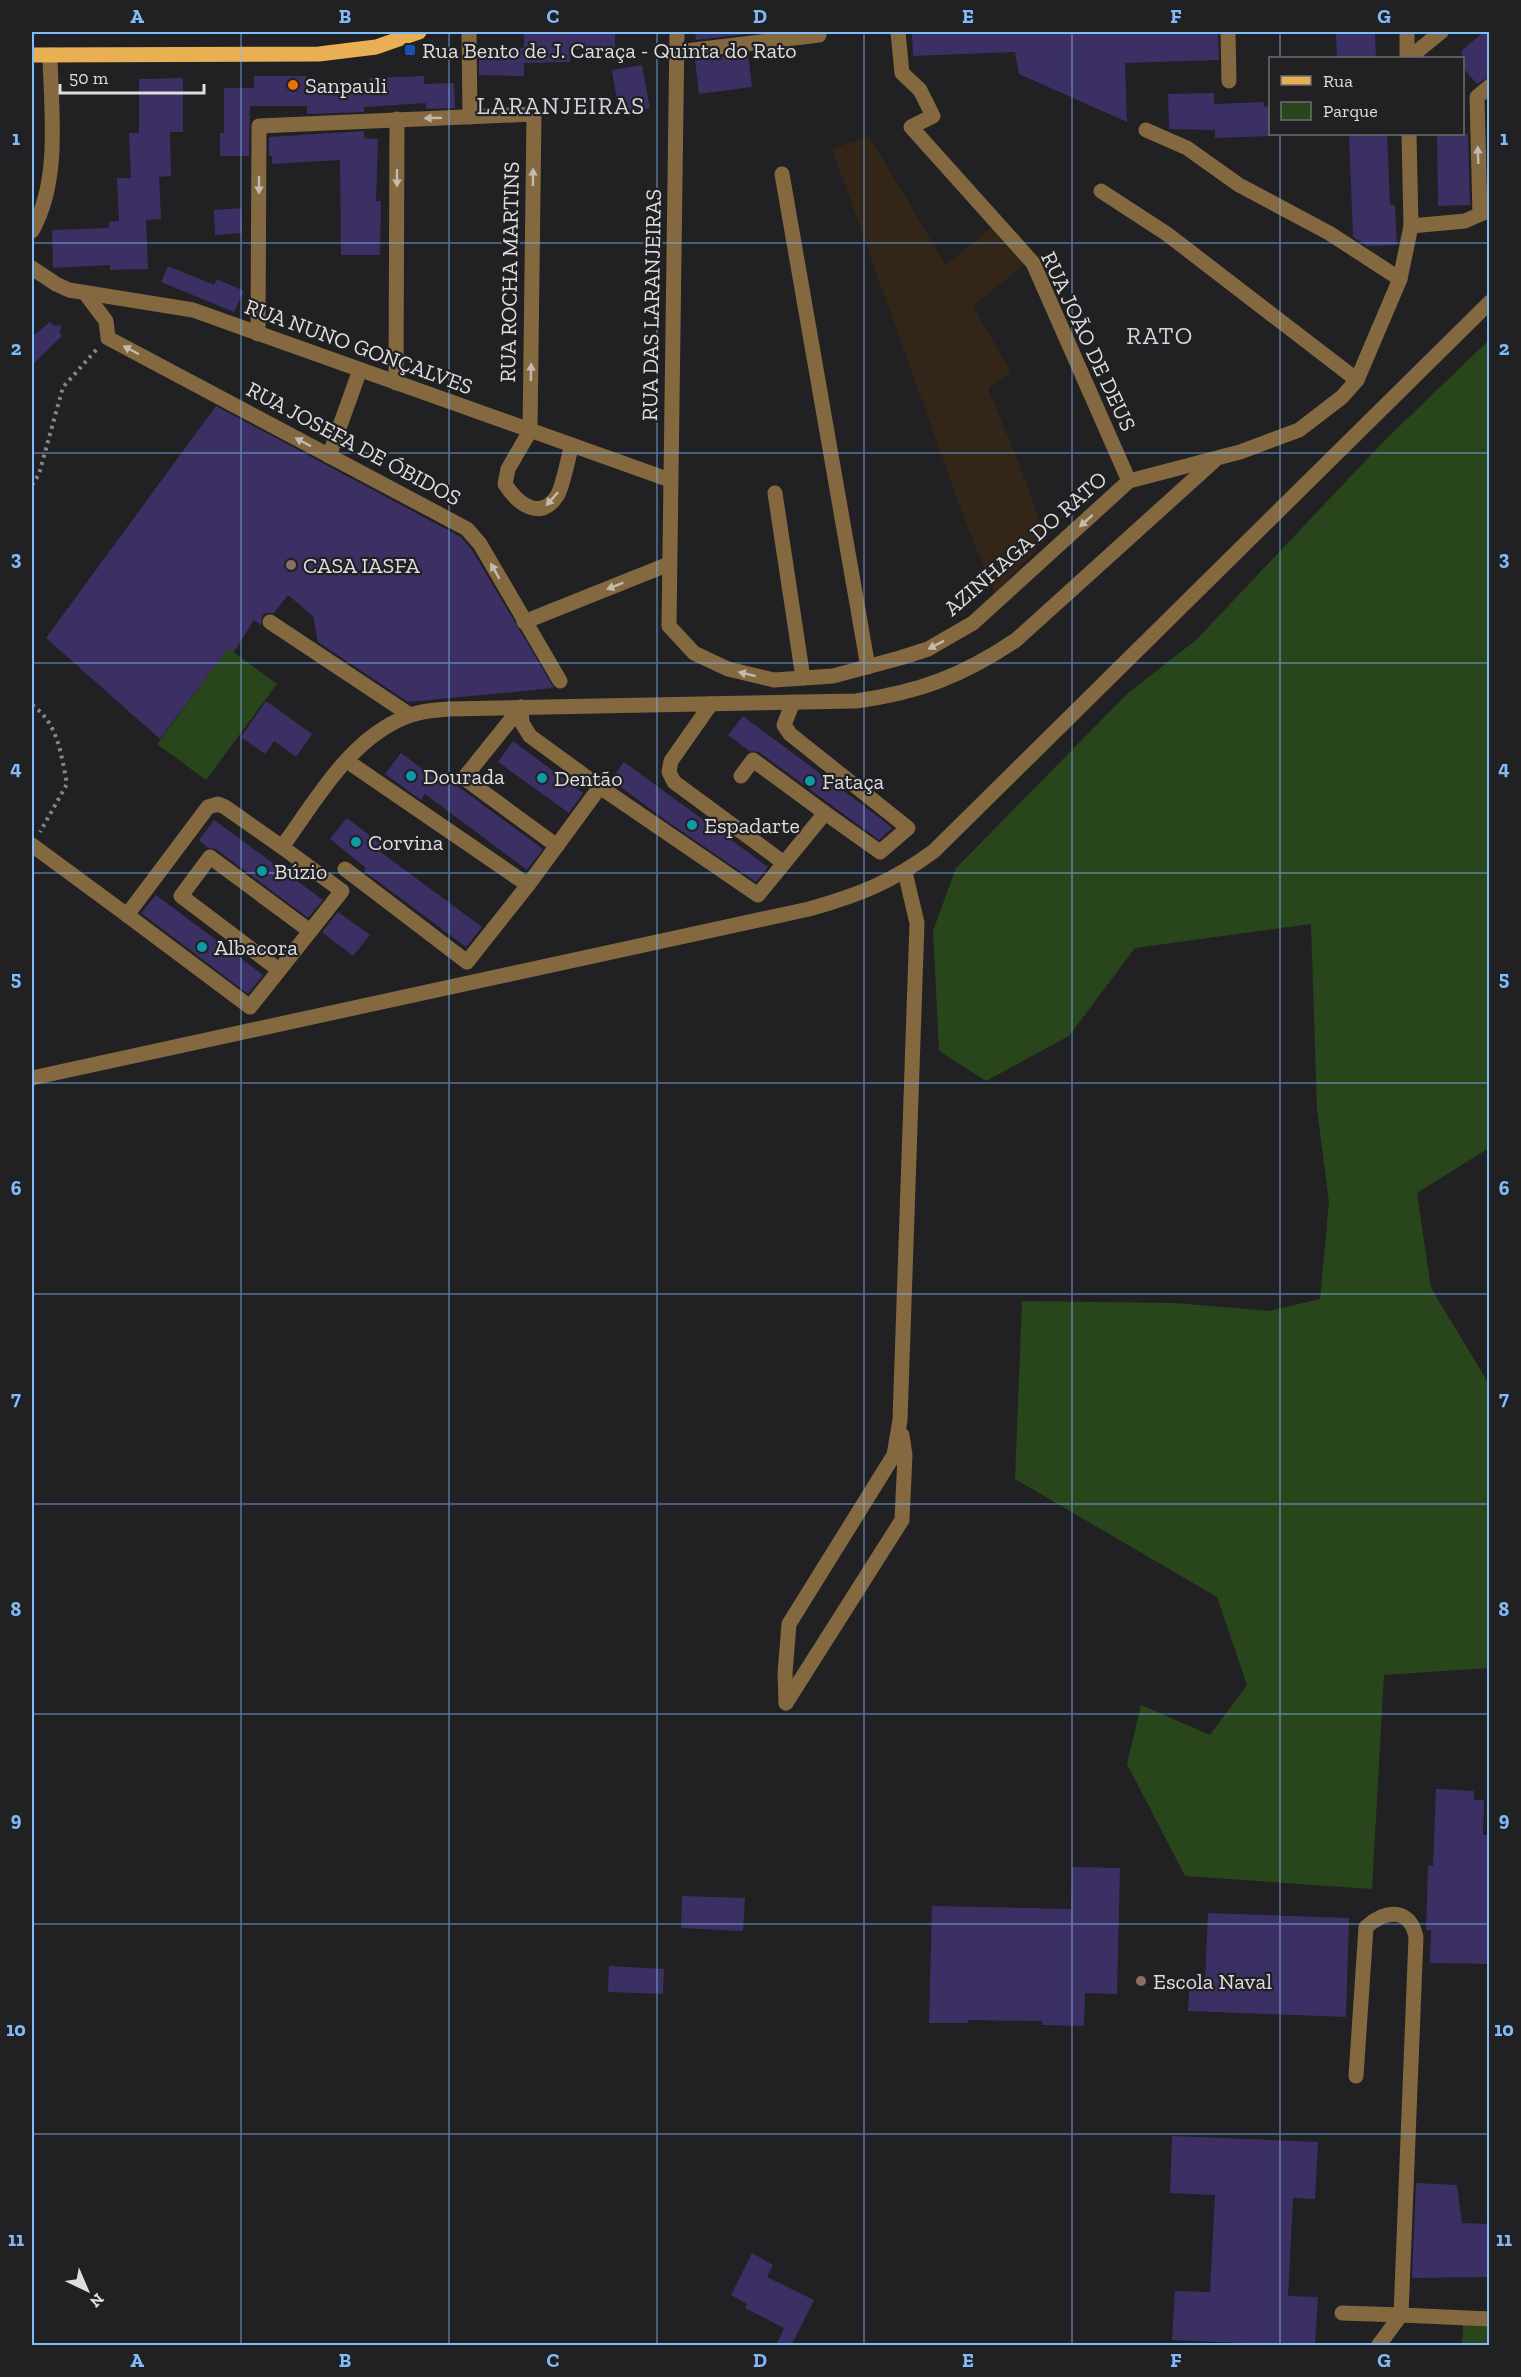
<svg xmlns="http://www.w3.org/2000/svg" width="1521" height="2377" font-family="'Zilla Slab',serif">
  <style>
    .industrial { fill: #332518 }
    .green { fill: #29451b }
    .building { fill: #3c2f64 }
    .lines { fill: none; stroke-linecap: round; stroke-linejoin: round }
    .path { stroke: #868688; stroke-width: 4; stroke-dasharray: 3 4.5; stroke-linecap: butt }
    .minor { stroke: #84683f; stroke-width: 15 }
    .major { stroke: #e9af53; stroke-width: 15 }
    .oneway { fill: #c3bbb0 }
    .grid { fill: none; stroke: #81bcfa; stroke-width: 1.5; stroke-opacity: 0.55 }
    .transit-dot { fill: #1a4fb4; stroke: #212023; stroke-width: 2 }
    .food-dot { fill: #e8710a; stroke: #212023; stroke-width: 2 }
    .education-dot { fill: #8d6e63; stroke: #212023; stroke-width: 2 }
    .culture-dot { fill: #0f9aa8; stroke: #212023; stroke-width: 2 }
    .labels { text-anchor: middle; stroke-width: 4.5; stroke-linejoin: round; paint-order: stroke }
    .poi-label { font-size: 22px; fill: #dedee0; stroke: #212023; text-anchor: start }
    .street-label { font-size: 22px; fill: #dedee0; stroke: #212023 }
    .neighbourhood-label { font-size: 24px; letter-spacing: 1.5px; fill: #d5d4d8; stroke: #212023 }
    .neatline { fill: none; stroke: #81bcfa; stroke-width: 2 }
    .grid-label { font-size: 20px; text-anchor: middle; font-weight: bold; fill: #81bcfa }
  </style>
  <rect width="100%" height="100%" fill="#212023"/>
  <polygon class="industrial" points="869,136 946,265 995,225 1027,263 973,306 1011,372 988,388 1020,466 1046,539 995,594 964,518 832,149"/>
  <g class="green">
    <polygon points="1489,340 1489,1148 1417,1193 1431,1288 1489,1384 1489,1668 1384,1675 1372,1889 1185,1876 1127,1764 1141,1705 1210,1735 1247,1685 1217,1597 1015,1479 1022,1301 1175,1303 1269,1311 1320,1299 1329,1202 1317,1110 1311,924 1135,948 1069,1036 986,1081 939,1051 933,931 956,868 1128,693 1196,640 1386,439"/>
    <polygon points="228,648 277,684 206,780 157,744"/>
    <polygon points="1463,2325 1489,2326 1489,2345 1462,2346"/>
  </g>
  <g class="building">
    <polygon points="570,32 615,32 615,49 570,49 570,62 524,63 524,76 479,75 479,47 524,48 524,34 570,34"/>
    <polygon points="695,32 746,32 747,34 696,40"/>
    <polygon points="912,32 1218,32 1219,60 1125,63 1127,122 1019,74 1015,52 913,56"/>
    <polygon points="1336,32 1375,32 1376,58 1337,58"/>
    <polygon points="1484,32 1490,32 1490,76 1477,84 1462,67 1462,50"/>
    <polygon points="748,53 752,87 699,94 695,60"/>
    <polygon points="642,65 650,108 619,114 612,70"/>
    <polygon points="254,76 306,76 307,87 370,86 369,78 424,76 424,84 454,83 455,108 426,109 426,103 364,107 364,112 307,114 307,106 250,106 249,156 220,156 220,133 224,133 224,88 254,88"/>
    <polygon points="183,78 183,132 170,132 171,176 159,177 161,219 146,220 148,269 110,270 110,265 53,268 52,230 109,228 109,222 119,221 117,178 131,178 129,133 139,133 139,79"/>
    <polygon points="1214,93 1214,104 1264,102 1264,107 1270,106 1270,136 1215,138 1215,130 1169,129 1168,94"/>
    <polygon points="364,131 364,138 378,139 376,201 381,201 380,255 341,255 340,160 272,164 272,156 269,156 269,137"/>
    <polygon points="1349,134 1387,134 1390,205 1395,205 1397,245 1367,246 1353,237"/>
    <polygon points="1437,134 1468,134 1470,205 1438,206"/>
    <polygon points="241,208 242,233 215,235 214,210"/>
    <polygon points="168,266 214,285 217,279 244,291 234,312 161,282"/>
    <polygon points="50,322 54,326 61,325 60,333 62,336 32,365 32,337"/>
    <polygon points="216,406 461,537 472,550 554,688 408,702 318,642 313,616 288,595 274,613 266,613 262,616 261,625 254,620 234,652 228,648 160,739 46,638"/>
    <polygon points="266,701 312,734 296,757 274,741 265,754 241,737"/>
    <polygon points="743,716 880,818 892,828 879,840 759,752 749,751 728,735"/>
    <polygon points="513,741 583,793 569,813 498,762"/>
    <polygon points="401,753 436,779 440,773 543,849 527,870 425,794 421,800 385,774"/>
    <polygon points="624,762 768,867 756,882 668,822 611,780"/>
    <polygon points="347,818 382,845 378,850 482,927 466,947 364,871 366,868 330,839"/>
    <polygon points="214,820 323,900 308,918 216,849 208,848 199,840"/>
    <polygon points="156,895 263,975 248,994 141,913"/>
    <polygon points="338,912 370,935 353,956 322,932"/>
    <polygon points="1436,1789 1474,1791 1474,1800 1484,1800 1483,1835 1490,1835 1490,1964 1430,1963 1431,1930 1426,1930 1428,1865 1433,1866"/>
    <polygon points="1072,1867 1120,1868 1117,1994 1085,1993 1084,2026 1042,2025 1042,2021 968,2020 968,2023 929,2023 932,1906 1071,1909"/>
    <polygon points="682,1896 745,1898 743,1931 681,1928"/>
    <polygon points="1208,1913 1349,1918 1346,2017 1188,2011 1190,1979 1205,1980"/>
    <polygon points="609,1966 664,1969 663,1994 608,1992"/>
    <polygon points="1172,2136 1318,2142 1315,2199 1293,2198 1288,2296 1318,2297 1315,2346 1172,2340 1175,2291 1210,2292 1215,2195 1170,2193"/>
    <polygon points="1416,2183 1457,2185 1462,2223 1490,2224 1490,2277 1412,2278"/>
    <polygon points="752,2253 773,2265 767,2277 814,2300 791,2346 776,2346 784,2328 745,2308 747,2304 731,2295"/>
  </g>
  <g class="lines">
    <g class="path">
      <polyline points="32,485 39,474 63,387 97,349"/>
      <path d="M32 705C58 723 61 754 67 784L40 832"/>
    </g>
    <g class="minor">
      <polyline points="469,32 470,117"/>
      <polyline points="677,32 669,626 694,653 728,669 774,680 833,676 900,658 928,649 973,623 1129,481 1240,452 1299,430 1342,397 1357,380 1400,279 1411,226 1409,134"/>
      <polyline points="898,32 902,73 920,90 933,116 911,127 1033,263 1129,481"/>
      <polyline points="1228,32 1229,81"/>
      <polyline points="1407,32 1407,58"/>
      <polyline points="677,52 819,35"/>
      <polyline points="1409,58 1441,32"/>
      <polyline points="1146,130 1187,148 1239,185 1329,233 1400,279"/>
      <polyline points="782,174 868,667"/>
      <polyline points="1101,191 1167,234 1357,380"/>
      <polyline points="1480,214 1477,97 1490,86"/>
      <polyline points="1411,226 1465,221 1490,210"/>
      <path d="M32 231C61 179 51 112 50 55"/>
      <polyline points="32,268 56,284 69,290 193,310 670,480"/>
      <polyline points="85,293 106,321 108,338 467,529 480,544 560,681"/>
      <path d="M258 334 259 126 534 114 530 431 508 469 505 484C517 503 540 522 557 496 563 487 568 457 572 445"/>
      <polyline points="396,383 397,119"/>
      <polyline points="329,456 360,370"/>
      <polyline points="775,493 803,678"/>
      <polyline points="270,622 410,715"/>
      <polyline points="524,622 669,564"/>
      <polyline points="793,702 784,725 790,734 908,828 880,852 825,813"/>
      <polyline points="711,704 671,761 669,772 674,782 784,863"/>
      <polyline points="521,707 464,778 557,846"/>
      <polyline points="347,761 528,885 600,787 530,736 522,723 521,707"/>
      <polyline points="600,787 758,895 825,813 753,760 741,776"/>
      <path d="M32 845 127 915 208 807 218 804 225 807 282 847C317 799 350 738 408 716 421 711 435 710 449 709L856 701C920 692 962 676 1016 640L1214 461"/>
      <polyline points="345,869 467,962 528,885"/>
      <polyline points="127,915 250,1007 342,891 282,847"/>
      <polyline points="279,970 181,896 210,857 310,931"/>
      <path d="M32 1078 809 909C859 895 892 882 934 851L1490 302"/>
      <polyline points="786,1703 785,1673 789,1624 894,1455 900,1420 917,923 905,872"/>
      <polyline points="786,1703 902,1520 905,1455 902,1435"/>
      <path d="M1356 2076 1366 1927C1386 1909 1410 1908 1416 1937L1401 2315 1490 2319"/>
      <polyline points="1342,2313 1401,2315"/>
      <polyline points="1378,2346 1401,2315"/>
    </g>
    <polyline class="major" points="32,55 319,54 376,47 419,32"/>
  </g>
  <defs><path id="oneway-solid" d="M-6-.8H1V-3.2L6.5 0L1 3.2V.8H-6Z" transform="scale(1.5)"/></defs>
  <g class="oneway">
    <use href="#oneway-solid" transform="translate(433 118) rotate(179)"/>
    <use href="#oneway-solid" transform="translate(1478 155) rotate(-92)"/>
    <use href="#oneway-solid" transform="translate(533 177) rotate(-89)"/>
    <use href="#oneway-solid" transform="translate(397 178) rotate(90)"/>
    <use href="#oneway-solid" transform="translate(259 185) rotate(90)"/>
    <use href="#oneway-solid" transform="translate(131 350) rotate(-152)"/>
    <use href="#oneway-solid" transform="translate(531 372) rotate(-89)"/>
    <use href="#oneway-solid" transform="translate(303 442) rotate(-152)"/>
    <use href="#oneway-solid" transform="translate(552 499) rotate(132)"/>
    <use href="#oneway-solid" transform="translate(1086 521) rotate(138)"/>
    <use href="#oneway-solid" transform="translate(495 571) rotate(-120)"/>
    <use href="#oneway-solid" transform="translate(615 586) rotate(158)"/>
    <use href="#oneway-solid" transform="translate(936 645) rotate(153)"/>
    <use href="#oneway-solid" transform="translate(747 674) rotate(-166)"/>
  </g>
  <path class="grid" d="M241 32V2346M449 32V2346M657 32V2346M864 32V2346M1072 32V2346M1280 32V58M1280 134V2346M32 243H1490M32 453H1490M32 663H1490M32 873H1490M32 1083H1490M32 1294H1490M32 1504H1490M32 1714H1490M32 1924H1490M32 2134H1490"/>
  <rect class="transit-dot" x="404" y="44" width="12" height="12" rx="3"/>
  <circle class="food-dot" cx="293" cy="85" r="6"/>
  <g class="education-dot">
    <circle cx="291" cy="565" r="6"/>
    <circle cx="1141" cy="1981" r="6"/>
  </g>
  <g class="culture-dot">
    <circle cx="411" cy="776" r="6"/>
    <circle cx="542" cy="778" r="6"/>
    <circle cx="810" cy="781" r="6"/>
    <circle cx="692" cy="825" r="6"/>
    <circle cx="356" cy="842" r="6"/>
    <circle cx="262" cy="871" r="6"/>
    <circle cx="202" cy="947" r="6"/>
  </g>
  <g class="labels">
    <g class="poi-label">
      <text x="422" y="58">Rua Bento de J. Caraça - Quinta do Rato</text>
      <text x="305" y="93">Sanpauli</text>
      <text x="303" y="573">CASA IASFA</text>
      <text x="423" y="784">Dourada</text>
      <text x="554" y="786">Dentão</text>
      <text x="822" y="789">Fataça</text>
      <text x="704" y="833">Espadarte</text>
      <text x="368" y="850">Corvina</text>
      <text x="274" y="879">Búzio</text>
      <text x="214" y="955">Albacora</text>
      <text x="1153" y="1989">Escola Naval</text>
    </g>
    <g class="street-label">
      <text transform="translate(509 272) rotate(-89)" y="8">RUA ROCHA MARTINS</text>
      <text transform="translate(651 305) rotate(-89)" y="8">RUA DAS LARANJEIRAS</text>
      <text transform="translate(1089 341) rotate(65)" y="8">RUA JOÃO DE DEUS</text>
      <text transform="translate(359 346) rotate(20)" y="8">RUA NUNO GONÇALVES</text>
      <text transform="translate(354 443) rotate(28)" y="8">RUA JOSEFA DE ÓBIDOS</text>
      <text transform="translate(1025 543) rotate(-41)" y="8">AZINHAGA DO RATO</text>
    </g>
    <g class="neighbourhood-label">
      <text x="561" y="114">LARANJEIRAS</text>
      <text x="1160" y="344">RATO</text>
    </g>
  </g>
  <rect width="1521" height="2377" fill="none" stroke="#212023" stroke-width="66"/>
  <rect x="1269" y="57" width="195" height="78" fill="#212023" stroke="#6d6c6f" stroke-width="1.5"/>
  <rect x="1281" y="76" width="30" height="9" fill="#e9af53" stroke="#6d6c6f" stroke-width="1.5"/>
  <text x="1323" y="87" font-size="18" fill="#dedee0">Rua</text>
  <rect x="1281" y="102" width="30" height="18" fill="#29451b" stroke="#6d6c6f" stroke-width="1.5"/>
  <text x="1323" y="117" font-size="18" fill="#dedee0">Parque</text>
  <g transform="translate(87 2290) rotate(136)" stroke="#212023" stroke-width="4.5" paint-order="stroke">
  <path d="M0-4.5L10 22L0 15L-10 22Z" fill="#dedee0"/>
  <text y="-9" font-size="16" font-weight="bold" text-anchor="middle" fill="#dedee0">N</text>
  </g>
  <path d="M60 84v9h144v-9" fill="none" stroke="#dedee0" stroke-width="3"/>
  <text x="69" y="84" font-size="18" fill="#dedee0" stroke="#212023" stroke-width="4.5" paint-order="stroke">50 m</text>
  <rect x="33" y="33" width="1455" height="2311" class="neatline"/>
  <g class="grid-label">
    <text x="137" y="23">A</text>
    <text x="345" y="23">B</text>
    <text x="553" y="23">C</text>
    <text x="760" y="23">D</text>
    <text x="968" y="23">E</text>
    <text x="1176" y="23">F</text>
    <text x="1384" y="23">G</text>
    <text x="16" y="145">1</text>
    <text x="1504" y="145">1</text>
    <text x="16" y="355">2</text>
    <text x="1504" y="355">2</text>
    <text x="16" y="565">3</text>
    <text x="1504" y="565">3</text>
    <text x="16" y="775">4</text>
    <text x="1504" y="775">4</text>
    <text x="16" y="985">5</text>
    <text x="1504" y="985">5</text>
    <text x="16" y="1195">6</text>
    <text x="1504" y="1195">6</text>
    <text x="16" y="1405">7</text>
    <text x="1504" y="1405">7</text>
    <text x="16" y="1616">8</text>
    <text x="1504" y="1616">8</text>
    <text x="16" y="1826">9</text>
    <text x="1504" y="1826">9</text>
    <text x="16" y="2036">10</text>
    <text x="1504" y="2036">10</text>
    <text x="16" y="2246">11</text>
    <text x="1504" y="2246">11</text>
    <text x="137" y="2367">A</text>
    <text x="345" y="2367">B</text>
    <text x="553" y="2367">C</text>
    <text x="760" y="2367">D</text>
    <text x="968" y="2367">E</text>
    <text x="1176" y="2367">F</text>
    <text x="1384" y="2367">G</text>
  </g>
</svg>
